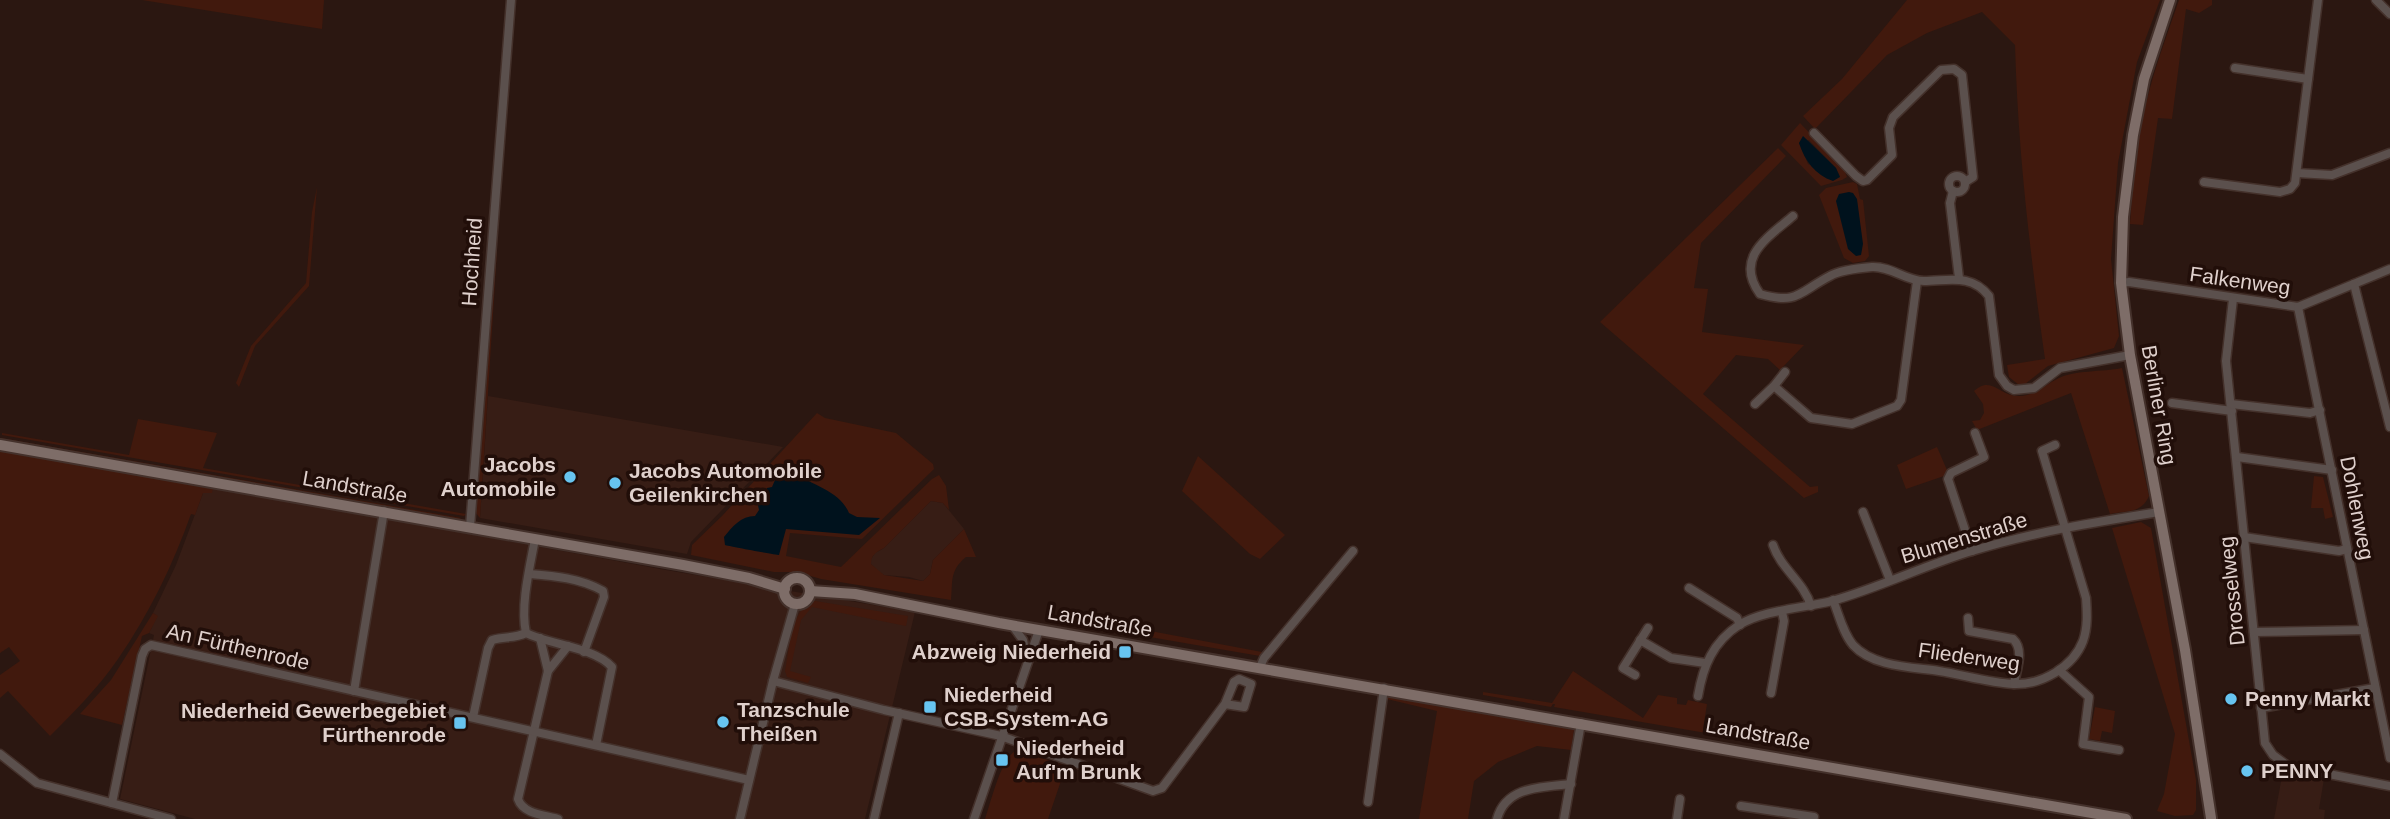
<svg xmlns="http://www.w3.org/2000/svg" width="2390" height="819" font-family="Helvetica,sans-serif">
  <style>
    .built { fill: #371d15 }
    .green { fill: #41190d; fill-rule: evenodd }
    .water { fill: #00121d }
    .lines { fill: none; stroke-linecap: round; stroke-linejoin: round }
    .street-casing { stroke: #44312b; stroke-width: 11 }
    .secondary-casing { stroke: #44312b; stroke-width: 14 }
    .street { stroke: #5b504d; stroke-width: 8 }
    .secondary { stroke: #7e6d68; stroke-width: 10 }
    .poi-dot { fill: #67c4f0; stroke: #210e09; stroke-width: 2.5 }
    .labels { text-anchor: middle; stroke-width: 7; stroke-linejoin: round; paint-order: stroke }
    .street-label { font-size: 21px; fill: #dfd0cc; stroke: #210e09 }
    .poi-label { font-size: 21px; font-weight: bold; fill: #dfd0cc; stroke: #210e09; text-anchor: start }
  </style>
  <rect width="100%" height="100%" fill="#2b1711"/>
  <g class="built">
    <polygon points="488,396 783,447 691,542 687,554 480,518"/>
    <polygon points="213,487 666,570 915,612 865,819 195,819 120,799 154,635 149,633 157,616 153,613 176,565 203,493"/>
    <polygon points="931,501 943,503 964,529 933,560 930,574 923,581 909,577 884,575 879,572 871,564 871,559 875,553 884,548"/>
    <polygon points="2283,771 2324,779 2319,809 2325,810 2324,819 2274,819"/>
  </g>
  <g class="green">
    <polygon points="142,0 324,0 322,29"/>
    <path d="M1907 0H2160L2137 62 2118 163 2111 259 2119 336 2114 348 2048 366 2025 384 2019 385 2009 377 2007 365 2045 359C2030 253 2018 152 2015 45L1982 12 1927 33 1887 55 1815 129 1803 116 1842 79Z"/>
    <path d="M2179 0H2212V5L2199 13 2186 9 2172 119 2158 118 2143 225 2130 224C2133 178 2137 133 2150 88 2158 59 2169 29 2179 0Z"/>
    <path d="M1800 123 1844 169 1847 177 1842 180 1821 186 1781 145ZM1809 140 1836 168 1840 177 1808 164 1799 143Z"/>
    <polygon points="1778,148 1786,156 1701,243 1694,288 1708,289 1702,332 1804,345 1780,370 1768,359 1736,355 1703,394 1810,487 1818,486 1818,492 1804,498 1600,322"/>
    <polygon points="1853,182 1857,184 1860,199 1863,200 1869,256 1865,261 1853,263 1844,258 1819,195 1826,188"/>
    <polygon points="317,187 309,286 255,346 239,387 236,383 251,346 306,283 312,212"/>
    <polygon points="497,251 480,518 475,512 494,253"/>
    <path d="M2122 368 2149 496C2142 513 2127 511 2110 514L2071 393 1977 430 1972 421 1980 420 1984 413 1983 404 1974 391C1992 375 1999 396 2018 396 2032 397 2045 385 2057 379 2073 370 2103 372 2122 368Z"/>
    <path d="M817 413 825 418 896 433 933 464 934 469 862 539 790 533 786 556 841 567 932 479 939 475 946 486 949 510 943 503 931 501 884 548C876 552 871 555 871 564L884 575 923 581 930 574 933 560 964 529 976 557H966C949 571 953 582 951 600L821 579 797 572H774L691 555 692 545 722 516Z"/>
    <polygon points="138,419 217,433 203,468 466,514 464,516 2,435 2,433 129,455"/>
    <polygon points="1,438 461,518 457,520 1,440"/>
    <polygon points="1937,447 1947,470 1944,476 1906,489 1897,465"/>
    <path d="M0 449 213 487 212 493H203L195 515 191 514C173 565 149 614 118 659 99 687 74 712 50 736L8 691 0 698V675L20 661 9 647 0 653Z"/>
    <polygon points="1198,456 1285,535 1260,559 1250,554 1182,491"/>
    <polygon points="2314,476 2323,477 2333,517 2325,519 2323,508 2311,508"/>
    <polygon points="2141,522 2151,528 2196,780 2196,810 2193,815 2175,816 2157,811 2164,794 2175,734 2112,528"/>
    <path d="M815 601 908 616 906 626 812 607 801 620 790 671 811 677 808 683 787 677 785 671C790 648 790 608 815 601Z"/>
    <polygon points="153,613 158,616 149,633 142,636 122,725 80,714 111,680"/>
    <polygon points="1076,617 1262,652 1260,656 1138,635 1093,623 1060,621"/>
    <polygon points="1573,671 1643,718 1658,695 1677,698 1677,704 1686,705 1688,700 1707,704 1703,729 1706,733 1554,707 1555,704 1553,704 1551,707 1483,695 1483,692 1552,703"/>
    <polygon points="1389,695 1553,722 1560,727 1574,730 1571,750 1537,746 1498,762 1474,781 1468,819 1419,819 1437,711 1387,699"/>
    <polygon points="2095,707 2115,711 2112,733 2102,731 2100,741 2089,739"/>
    <path d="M1017 750 1066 766 1048 819H985C991 802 1001 757 1017 750Z"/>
  </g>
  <g class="water">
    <path d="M1803 136 1836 168 1840 177 1833 181C1815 175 1805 161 1799 143Z"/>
    <polygon points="1849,192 1853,193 1857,199 1863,244 1861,255 1856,256 1848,249 1836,201 1839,194"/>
    <path d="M794 473C812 485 840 491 849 513L857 517 880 518 859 535 786 529 779 555C776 555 728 546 725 545L724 537C733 526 741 516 755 516L759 510 757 500 765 494 767 488 772 487 775 480 783 477 788 478Z"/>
  </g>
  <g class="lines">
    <g class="street-casing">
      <g id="street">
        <polyline points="2376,0 2390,14"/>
        <polyline points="2235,68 2308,79"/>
        <polyline points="1814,133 1856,176 1863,181 1867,180 1892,155 1889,128 1893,117 1941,70 1954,69 1962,75 1973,177 1965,182"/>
        <polyline points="2297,173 2332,175 2390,153"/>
        <circle cx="1957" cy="184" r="8"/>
        <polyline points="2204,182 2280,192 2290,189 2295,183 2318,0"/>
        <polyline points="1953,191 1950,203 1959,278"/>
        <path d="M1793 216C1767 238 1734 258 1760 294 1798 305 1799 292 1830 276 1840 270 1860 268 1872 267 1891 266 1906 281 1924 281 1948 281 1971 273 1989 296L1999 375 2007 386 2014 390 2034 388 2060 368 2130 355"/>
        <polyline points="2121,283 2129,282 2298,307 2390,269"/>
        <polyline points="2354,284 2390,427"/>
        <polyline points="2233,299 2226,361 2265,743 2273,755 2288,766 2390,786"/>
        <polyline points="2298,307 2390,758"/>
        <polyline points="1774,386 1811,418 1852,424 1897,406 1901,400 1917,281"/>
        <polyline points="2172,403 2232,411"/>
        <polyline points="1755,404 1774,386 1785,372"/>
        <polyline points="2231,404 2310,413 2320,410"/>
        <polyline points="2237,457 2332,470"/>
        <polyline points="1863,512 1890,580"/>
        <polyline points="470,527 511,0"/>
        <polyline points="2244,537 2339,551 2347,549"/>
        <path d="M1773 545C1781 569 1804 582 1811 606"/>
        <polyline points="1972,551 1948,479 1951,473 1984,457 1975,433"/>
        <path d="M529 574C554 576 580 578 603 591L604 597 584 652"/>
        <polyline points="1689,588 1737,618 1740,625"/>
        <path d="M1833 600C1839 615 1843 633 1853 645 1873 667 1912 667 1939 671 1964 675 1989 683 2014 684 2042 685 2073 667 2083 641 2088 627 2087 612 2086 598L2042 451 2055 445"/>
        <path d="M1968 618 1969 631 2013 639C2025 650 2016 670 2014 684"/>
        <polyline points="1012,625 1023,640 1027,660"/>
        <polyline points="2254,632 2364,630"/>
        <path d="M526 633C520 606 530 566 535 539"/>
        <path d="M540 638 548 671 518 799C523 814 544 815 558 819"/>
        <polyline points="1640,640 1671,658 1705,663"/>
        <polyline points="1260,667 1264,658 1353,551"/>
        <polyline points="2059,670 2089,697 2083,744 2119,750"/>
        <polyline points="548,671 568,646"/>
        <polyline points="1635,675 1623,668 1648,628"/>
        <polyline points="773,681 884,710 1001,736 1153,791 1162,788 1225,704 1244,707 1251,684 1239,679 1234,682 1225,704"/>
        <polyline points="354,691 384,511"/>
        <polyline points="1771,693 1784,621 1782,612"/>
        <path d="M1698 696C1703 666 1713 642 1739 625 1763 610 1804 608 1832 601 1879 588 1925 565 1972 551 2033 532 2096 522 2159 512"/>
        <polyline points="2261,708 2375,688"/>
        <path d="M473 717 488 648 492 640C505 636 513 639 526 633 550 645 594 647 612 667L596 745"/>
        <polyline points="0,754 37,783 171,819"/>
        <polyline points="1368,802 1384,688"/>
        <polyline points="112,803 142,656 145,649 151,645 749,780"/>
        <polyline points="1741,806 1814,817"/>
        <polyline points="740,819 773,681 795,604"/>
        <polyline points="874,819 899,713"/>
        <polyline points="974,819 1039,630"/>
        <path d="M1497 819C1506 786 1542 787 1571 784"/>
        <polyline points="1564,819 1581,723"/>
        <polyline points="1677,819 1680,799"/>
      </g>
    </g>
    <g class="secondary-casing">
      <g id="secondary">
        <polyline points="2170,0 2144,79 2133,135 2123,217 2121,283 2130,355 2185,650 2211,818"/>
        <polyline points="0,445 683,565 749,578 785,589"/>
        <circle cx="797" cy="591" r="13"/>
        <polyline points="810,591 855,594 999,623 2126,819"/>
      </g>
    </g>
    <use href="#street" class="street"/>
    <use href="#secondary" class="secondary"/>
  </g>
  <g class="poi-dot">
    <circle cx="570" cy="477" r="7"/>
    <circle cx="615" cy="483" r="7"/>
    <rect x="1118" y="645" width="14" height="14" rx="3.5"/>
    <circle cx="2231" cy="699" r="7"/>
    <rect x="923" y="700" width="14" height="14" rx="3.5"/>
    <circle cx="723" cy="722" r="7"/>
    <rect x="453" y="716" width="14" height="14" rx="3.5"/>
    <rect x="995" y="753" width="14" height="14" rx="3.5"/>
    <circle cx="2247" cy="771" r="7"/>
  </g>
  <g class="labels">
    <g class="street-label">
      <text transform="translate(472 262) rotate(-86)" y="7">Hochheid</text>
      <text transform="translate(2240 281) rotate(8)" y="7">Falkenweg</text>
      <text transform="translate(2159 405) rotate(80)" y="7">Berliner Ring</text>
      <text transform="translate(355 487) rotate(10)" y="7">Landstraße</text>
      <text transform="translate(2357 508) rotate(79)" y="7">Dohlenweg</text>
      <text transform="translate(1964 538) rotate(-17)" y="7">Blumenstraße</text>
      <text transform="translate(2232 591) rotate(-96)" y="7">Drosselweg</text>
      <text transform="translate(1100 621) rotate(10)" y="7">Landstraße</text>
      <text transform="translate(238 647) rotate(13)" y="7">An Fürthenrode</text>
      <text transform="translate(1969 657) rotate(8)" y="7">Fliederweg</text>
      <text transform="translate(1758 734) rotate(10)" y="7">Landstraße</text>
    </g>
    <g class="poi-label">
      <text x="556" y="472" text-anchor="end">Jacobs<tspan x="556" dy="24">Automobile</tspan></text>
      <text x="629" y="478">Jacobs Automobile<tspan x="629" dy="24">Geilenkirchen</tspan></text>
      <text x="1111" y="659" text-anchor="end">Abzweig Niederheid</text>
      <text x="944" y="702">Niederheid<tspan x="944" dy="24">CSB-System-AG</tspan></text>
      <text x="2245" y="706">Penny Markt</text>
      <text x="737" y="717">Tanzschule<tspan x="737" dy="24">Theißen</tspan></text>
      <text x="446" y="718" text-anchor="end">Niederheid Gewerbegebiet<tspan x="446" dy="24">Fürthenrode</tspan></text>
      <text x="1016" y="755">Niederheid<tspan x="1016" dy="24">Auf'm Brunk</tspan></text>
      <text x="2261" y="778">PENNY</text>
    </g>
  </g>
</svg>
